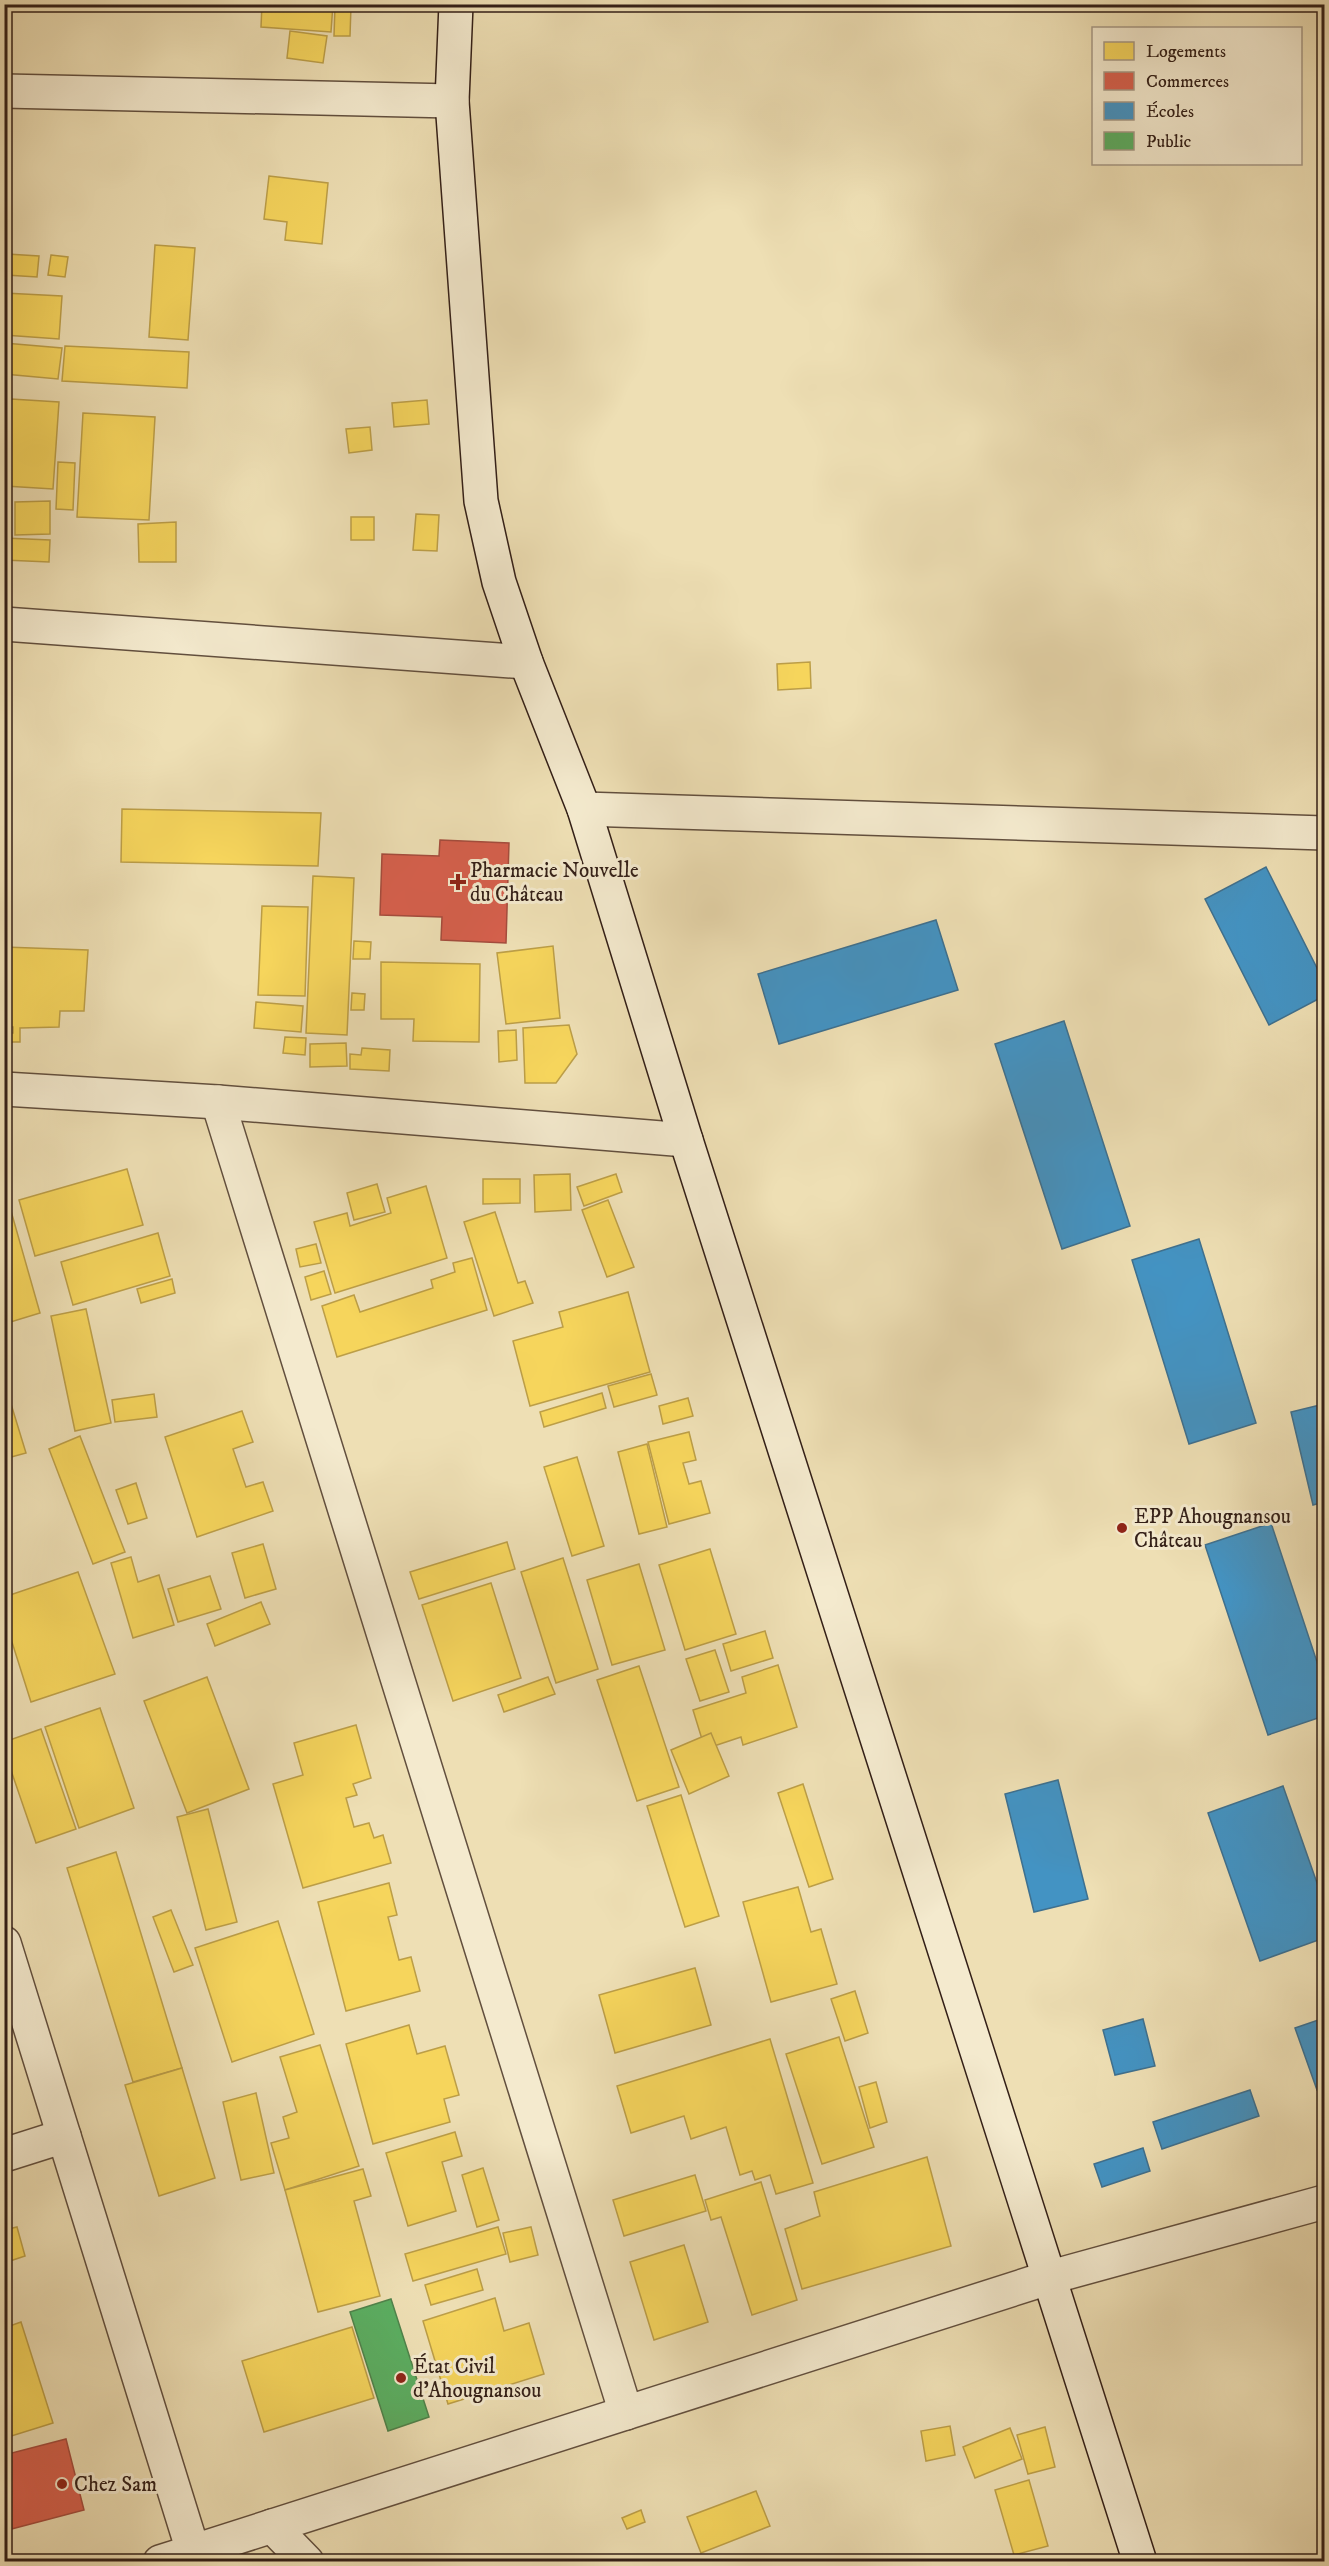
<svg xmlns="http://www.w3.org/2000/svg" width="1329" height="2566" font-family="'IM FELL DW Pica',serif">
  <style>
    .homes { fill: #f6d55c; stroke: #bc9e47; stroke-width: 1.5 }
    .shops { fill: #d6604d; stroke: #a54c3d; stroke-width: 1.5 }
    .schools { fill: #4393c3; stroke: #3e708f; stroke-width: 1.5 }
    .public { fill: #5aae61; stroke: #4e834b; stroke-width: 1.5 }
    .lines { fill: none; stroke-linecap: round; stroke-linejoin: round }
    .street-casing { stroke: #624f3e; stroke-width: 36 }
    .secondary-casing { stroke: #331f17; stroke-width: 36 }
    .street { stroke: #f4eace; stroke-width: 33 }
    .secondary { stroke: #f4eace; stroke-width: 33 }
    .poi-dot { fill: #8f2418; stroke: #f4eace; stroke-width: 2 }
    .labels { text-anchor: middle; stroke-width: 6; stroke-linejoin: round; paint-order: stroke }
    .poi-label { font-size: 21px; fill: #331f17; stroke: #f4eace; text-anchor: start }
  </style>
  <rect width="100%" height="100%" fill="#eedfb4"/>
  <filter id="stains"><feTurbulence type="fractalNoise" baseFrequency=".00333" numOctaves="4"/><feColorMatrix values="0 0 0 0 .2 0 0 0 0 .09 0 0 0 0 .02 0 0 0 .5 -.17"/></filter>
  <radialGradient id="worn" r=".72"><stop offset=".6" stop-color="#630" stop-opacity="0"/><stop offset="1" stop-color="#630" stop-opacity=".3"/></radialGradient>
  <g class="homes">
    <polygon points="262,4 333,4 331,32 261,27"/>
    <polygon points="335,6 351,6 350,36 334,36"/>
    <polygon points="290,31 327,36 323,63 287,58"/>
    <polygon points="269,176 328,183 322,244 285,240 287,222 264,219"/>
    <polygon points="155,245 195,248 188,340 149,337"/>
    <polygon points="7,254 39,256 37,277 6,275"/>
    <polygon points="51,255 68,257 65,277 48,275"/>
    <polygon points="4,293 62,296 59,339 4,335"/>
    <polygon points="4,343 62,348 58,379 4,374"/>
    <polygon points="65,346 189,352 187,388 62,381"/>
    <polygon points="11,399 59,402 53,489 5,486"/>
    <polygon points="427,400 429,424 394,427 392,403"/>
    <polygon points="83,413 155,417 149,520 77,517"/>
    <polygon points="370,427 372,450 349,453 346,429"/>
    <polygon points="58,462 75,463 73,510 56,509"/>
    <polygon points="50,501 50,534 15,535 15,502"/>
    <polygon points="416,514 439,515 437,551 413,550"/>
    <rect x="351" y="517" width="23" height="23"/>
    <polygon points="176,522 176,562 139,562 138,524"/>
    <polygon points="4,538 50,540 49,562 4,560"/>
    <polygon points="810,662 811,688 778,690 777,664"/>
    <polygon points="122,809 321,813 318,866 121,862"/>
    <polygon points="313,876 354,878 347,1035 306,1033"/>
    <polygon points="262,906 308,907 305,996 258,995"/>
    <polygon points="354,941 371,942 370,959 353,959"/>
    <polygon points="553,946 560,1018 506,1024 497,953"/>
    <polygon points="4,947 88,950 84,1011 60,1011 59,1027 20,1028 20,1042 4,1042 4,1033 13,1033 13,1027 4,1027"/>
    <polygon points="381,962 480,964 479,1042 413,1041 414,1019 381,1019"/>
    <polygon points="352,993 365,994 364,1010 351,1010"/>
    <polygon points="256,1002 303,1006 301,1032 254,1028"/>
    <polygon points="569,1025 577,1054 556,1083 525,1083 523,1028"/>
    <polygon points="516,1030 517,1060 499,1062 498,1031"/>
    <polygon points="285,1037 306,1038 305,1055 283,1053"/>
    <polygon points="346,1043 347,1066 310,1067 310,1044"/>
    <polygon points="362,1048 390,1050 389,1071 350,1069 350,1054 361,1055"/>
    <polygon points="127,1169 143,1225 35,1256 19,1200"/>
    <polygon points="570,1174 571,1210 535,1212 534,1175"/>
    <polygon points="616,1174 622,1192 584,1206 577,1187"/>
    <polygon points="483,1179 520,1179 520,1203 483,1204"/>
    <polygon points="377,1184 385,1212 354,1220 347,1193"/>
    <polygon points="426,1186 447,1258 335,1293 314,1222 347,1213 350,1226 391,1213 387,1198"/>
    <polygon points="608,1200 634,1267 607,1277 582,1210"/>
    <polygon points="9,1204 40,1313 4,1324 4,1205"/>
    <polygon points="495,1212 518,1283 525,1281 533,1303 494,1316 464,1222"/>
    <polygon points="158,1233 170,1276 73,1305 61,1262"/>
    <polygon points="316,1244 321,1263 300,1267 296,1249"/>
    <polygon points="472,1258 487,1310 337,1357 322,1306 354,1295 360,1312 433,1288 431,1280 455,1272 453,1263"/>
    <polygon points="324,1271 331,1294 311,1300 305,1277"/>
    <polygon points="172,1279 175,1293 141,1303 137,1289"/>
    <polygon points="628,1292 650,1372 530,1406 513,1341 563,1327 559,1312"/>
    <polygon points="86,1309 111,1423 75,1431 51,1316"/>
    <polygon points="651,1374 657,1395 614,1407 608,1386"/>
    <polygon points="4,1381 26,1453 4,1459"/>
    <polygon points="602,1393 606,1408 544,1427 540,1412"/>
    <polygon points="154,1394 157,1417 115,1422 112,1400"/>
    <polygon points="688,1398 693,1416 663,1424 659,1406"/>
    <polygon points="242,1411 253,1442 233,1449 246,1487 263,1482 273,1511 197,1537 165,1437"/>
    <polygon points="689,1432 696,1460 683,1463 689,1484 701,1481 710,1513 669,1524 648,1442"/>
    <polygon points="80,1436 125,1552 93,1564 49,1449"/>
    <polygon points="647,1444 667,1527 639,1534 618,1452"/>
    <polygon points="577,1457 604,1546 572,1556 544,1467"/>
    <polygon points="136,1483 147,1518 128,1524 116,1490"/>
    <polygon points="507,1542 515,1569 419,1599 410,1572"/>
    <polygon points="263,1544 276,1589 245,1598 232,1553"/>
    <polygon points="710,1549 736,1634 685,1650 659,1565"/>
    <polygon points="131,1557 138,1582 159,1575 174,1625 133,1638 111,1563"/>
    <polygon points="563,1558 598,1669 556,1683 521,1572"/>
    <polygon points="639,1564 665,1650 612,1665 587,1580"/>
    <polygon points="78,1572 115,1674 31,1702 4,1617 4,1597"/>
    <polygon points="210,1576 221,1609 178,1622 168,1589"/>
    <polygon points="491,1583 521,1678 453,1701 422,1605"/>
    <polygon points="261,1602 270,1624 215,1646 207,1624"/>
    <polygon points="765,1631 773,1658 731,1671 723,1644"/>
    <polygon points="715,1650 729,1692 700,1701 686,1659"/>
    <polygon points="778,1665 797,1727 743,1745 741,1737 705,1749 693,1710 746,1693 742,1677"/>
    <polygon points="639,1666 679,1787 637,1801 597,1680"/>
    <polygon points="207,1677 249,1789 187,1813 144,1701"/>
    <polygon points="548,1677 555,1694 504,1712 498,1695"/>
    <polygon points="100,1708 134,1808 79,1828 45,1727"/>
    <polygon points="356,1725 371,1778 353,1784 357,1795 346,1798 354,1827 369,1823 374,1838 383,1835 391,1863 303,1888 273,1784 303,1775 294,1743"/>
    <polygon points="41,1729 76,1829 36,1843 4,1750 4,1742"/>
    <polygon points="711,1733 729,1776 689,1794 671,1750"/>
    <polygon points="803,1784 833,1879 809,1887 778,1793"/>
    <polygon points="681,1795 719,1916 685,1927 647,1806"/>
    <polygon points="208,1809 237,1922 206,1930 177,1817"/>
    <polygon points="116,1852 182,2068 133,2082 67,1868"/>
    <polygon points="389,1883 397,1915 388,1917 399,1960 411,1957 420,1991 346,2011 318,1902"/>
    <polygon points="798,1887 811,1932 821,1929 837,1984 771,2002 743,1902"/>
    <polygon points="171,1910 193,1965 174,1972 153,1917"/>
    <polygon points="278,1921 314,2034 232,2062 195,1948"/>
    <polygon points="695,1968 711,2025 615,2053 599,1995"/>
    <polygon points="855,1991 868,2033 845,2041 831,1999"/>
    <polygon points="409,2025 417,2054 445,2046 459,2095 444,2099 450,2122 373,2144 346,2044"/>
    <polygon points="839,2037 874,2147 822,2164 786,2054"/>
    <polygon points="770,2039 813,2183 776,2194 770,2175 755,2180 752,2171 740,2175 726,2127 691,2139 684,2116 631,2133 617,2086"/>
    <polygon points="320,2045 359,2166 285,2190 271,2143 289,2138 283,2117 297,2112 280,2057"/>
    <polygon points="182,2068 215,2178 159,2196 125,2085"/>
    <polygon points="876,2082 887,2122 870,2128 859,2087"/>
    <polygon points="256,2093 274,2173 241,2180 223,2102"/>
    <polygon points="455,2132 462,2156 442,2162 456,2211 408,2226 386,2153"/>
    <polygon points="927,2157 951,2246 802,2289 785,2229 820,2216 814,2192"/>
    <polygon points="483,2168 499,2220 477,2227 462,2175"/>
    <polygon points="363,2169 371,2196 354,2201 380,2296 318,2312 285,2190"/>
    <polygon points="695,2175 706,2211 624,2236 613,2200"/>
    <polygon points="761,2182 797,2300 752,2315 721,2217 711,2220 705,2200"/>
    <polygon points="17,2227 25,2256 10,2261 4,2242 4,2230"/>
    <polygon points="498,2227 506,2254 413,2281 405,2254"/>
    <polygon points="531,2227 538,2255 510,2262 503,2233"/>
    <polygon points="684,2245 708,2322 654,2340 630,2262"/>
    <polygon points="477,2269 483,2290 431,2305 425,2285"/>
    <polygon points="495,2298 504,2331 529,2323 544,2374 448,2404 423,2321"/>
    <polygon points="21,2322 53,2423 5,2438 4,2328"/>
    <polygon points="352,2327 374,2398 264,2432 242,2361"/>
    <polygon points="950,2426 955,2455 926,2461 921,2431"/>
    <polygon points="1045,2427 1055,2467 1028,2474 1017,2435"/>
    <polygon points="1010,2428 1022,2459 975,2478 963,2447"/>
    <polygon points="1029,2480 1048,2546 1014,2555 995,2490"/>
    <polygon points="756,2491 770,2526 701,2553 687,2517"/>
    <polygon points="641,2510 645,2522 627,2529 622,2518"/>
  </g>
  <g class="shops">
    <polygon points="440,840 509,843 506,943 441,940 442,917 380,915 382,854 439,856"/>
    <polygon points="66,2439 84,2510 4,2531 4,2455"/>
  </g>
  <g class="schools">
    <polygon points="1266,867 1324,982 1324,996 1269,1025 1205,899"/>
    <polygon points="936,920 958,990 779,1044 758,974"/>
    <polygon points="1064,1021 1130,1226 1062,1249 995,1044"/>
    <polygon points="1199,1239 1256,1423 1189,1444 1132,1260"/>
    <polygon points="1324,1404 1324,1502 1313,1505 1291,1412"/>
    <polygon points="1271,1523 1324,1683 1324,1716 1268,1735 1205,1545"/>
    <polygon points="1058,1780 1088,1899 1034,1912 1005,1794"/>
    <polygon points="1283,1786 1324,1903 1324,1938 1260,1961 1208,1813"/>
    <polygon points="1324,2018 1324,2087 1317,2090 1295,2028"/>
    <polygon points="1143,2019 1155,2066 1115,2075 1103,2030"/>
    <polygon points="1250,2090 1259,2116 1162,2149 1153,2122"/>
    <polygon points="1143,2148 1150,2171 1102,2187 1094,2164"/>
  </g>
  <polygon class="public" points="391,2299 429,2417 388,2431 350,2312"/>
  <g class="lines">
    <g class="street-casing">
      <g id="street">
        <polyline points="4,91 452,101"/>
        <polyline points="4,624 526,662"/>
        <polyline points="584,809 1324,833"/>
        <polyline points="4,1089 218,1102 686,1140"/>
        <polyline points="218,1102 626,2413"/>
        <polyline points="4,1943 193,2551"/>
        <polyline points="4,2155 64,2136"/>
        <polyline points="272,2526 307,2562"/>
        <polyline points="160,2562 1051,2277 1324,2202"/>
      </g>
    </g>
    <g class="secondary-casing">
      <polyline id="secondary" points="456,4 452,101 481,501 499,582 526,662 584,809 686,1140 1140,2562"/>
    </g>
    <use href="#street" class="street"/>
    <use href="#secondary" class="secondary"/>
  </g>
  <g class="poi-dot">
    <path d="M455 873h6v6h6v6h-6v6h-6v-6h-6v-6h6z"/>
    <circle cx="1122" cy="1528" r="6"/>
    <circle cx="401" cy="2378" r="6"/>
    <circle cx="62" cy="2484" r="6"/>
  </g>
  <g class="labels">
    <g class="poi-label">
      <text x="470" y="877">Pharmacie Nouvelle<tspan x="470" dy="24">du Château</tspan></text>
      <text x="1134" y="1523">EPP Ahougnansou<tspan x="1134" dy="24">Château</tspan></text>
      <text x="413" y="2373">État Civil<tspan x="413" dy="24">d'Ahougnansou</tspan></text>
      <text x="74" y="2491">Chez Sam</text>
    </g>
  </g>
  <rect width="1329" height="2566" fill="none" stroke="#eedfb4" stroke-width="24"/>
  <rect x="6" y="6" width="1317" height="2554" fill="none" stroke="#331f17" stroke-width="3"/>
  <rect x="12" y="12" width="1305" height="2542" fill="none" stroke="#331f17" stroke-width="1.5"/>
  <rect x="1092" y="27" width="210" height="138" fill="#f4eace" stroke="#a79985" stroke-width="1.5"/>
  <rect x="1104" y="42" width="30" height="18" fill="#f6d55c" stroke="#a79985" stroke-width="1.5"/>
  <text x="1146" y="57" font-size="18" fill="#331f17">Logements</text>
  <rect x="1104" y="72" width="30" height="18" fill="#d6604d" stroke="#a79985" stroke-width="1.5"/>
  <text x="1146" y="87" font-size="18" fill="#331f17">Commerces</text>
  <rect x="1104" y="102" width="30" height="18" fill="#4393c3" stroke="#a79985" stroke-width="1.5"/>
  <text x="1146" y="117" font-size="18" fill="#331f17">Écoles</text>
  <rect x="1104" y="132" width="30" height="18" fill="#5aae61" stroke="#a79985" stroke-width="1.5"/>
  <text x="1146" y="147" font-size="18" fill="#331f17">Public</text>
  <rect width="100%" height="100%" filter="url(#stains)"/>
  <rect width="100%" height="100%" fill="url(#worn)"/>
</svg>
